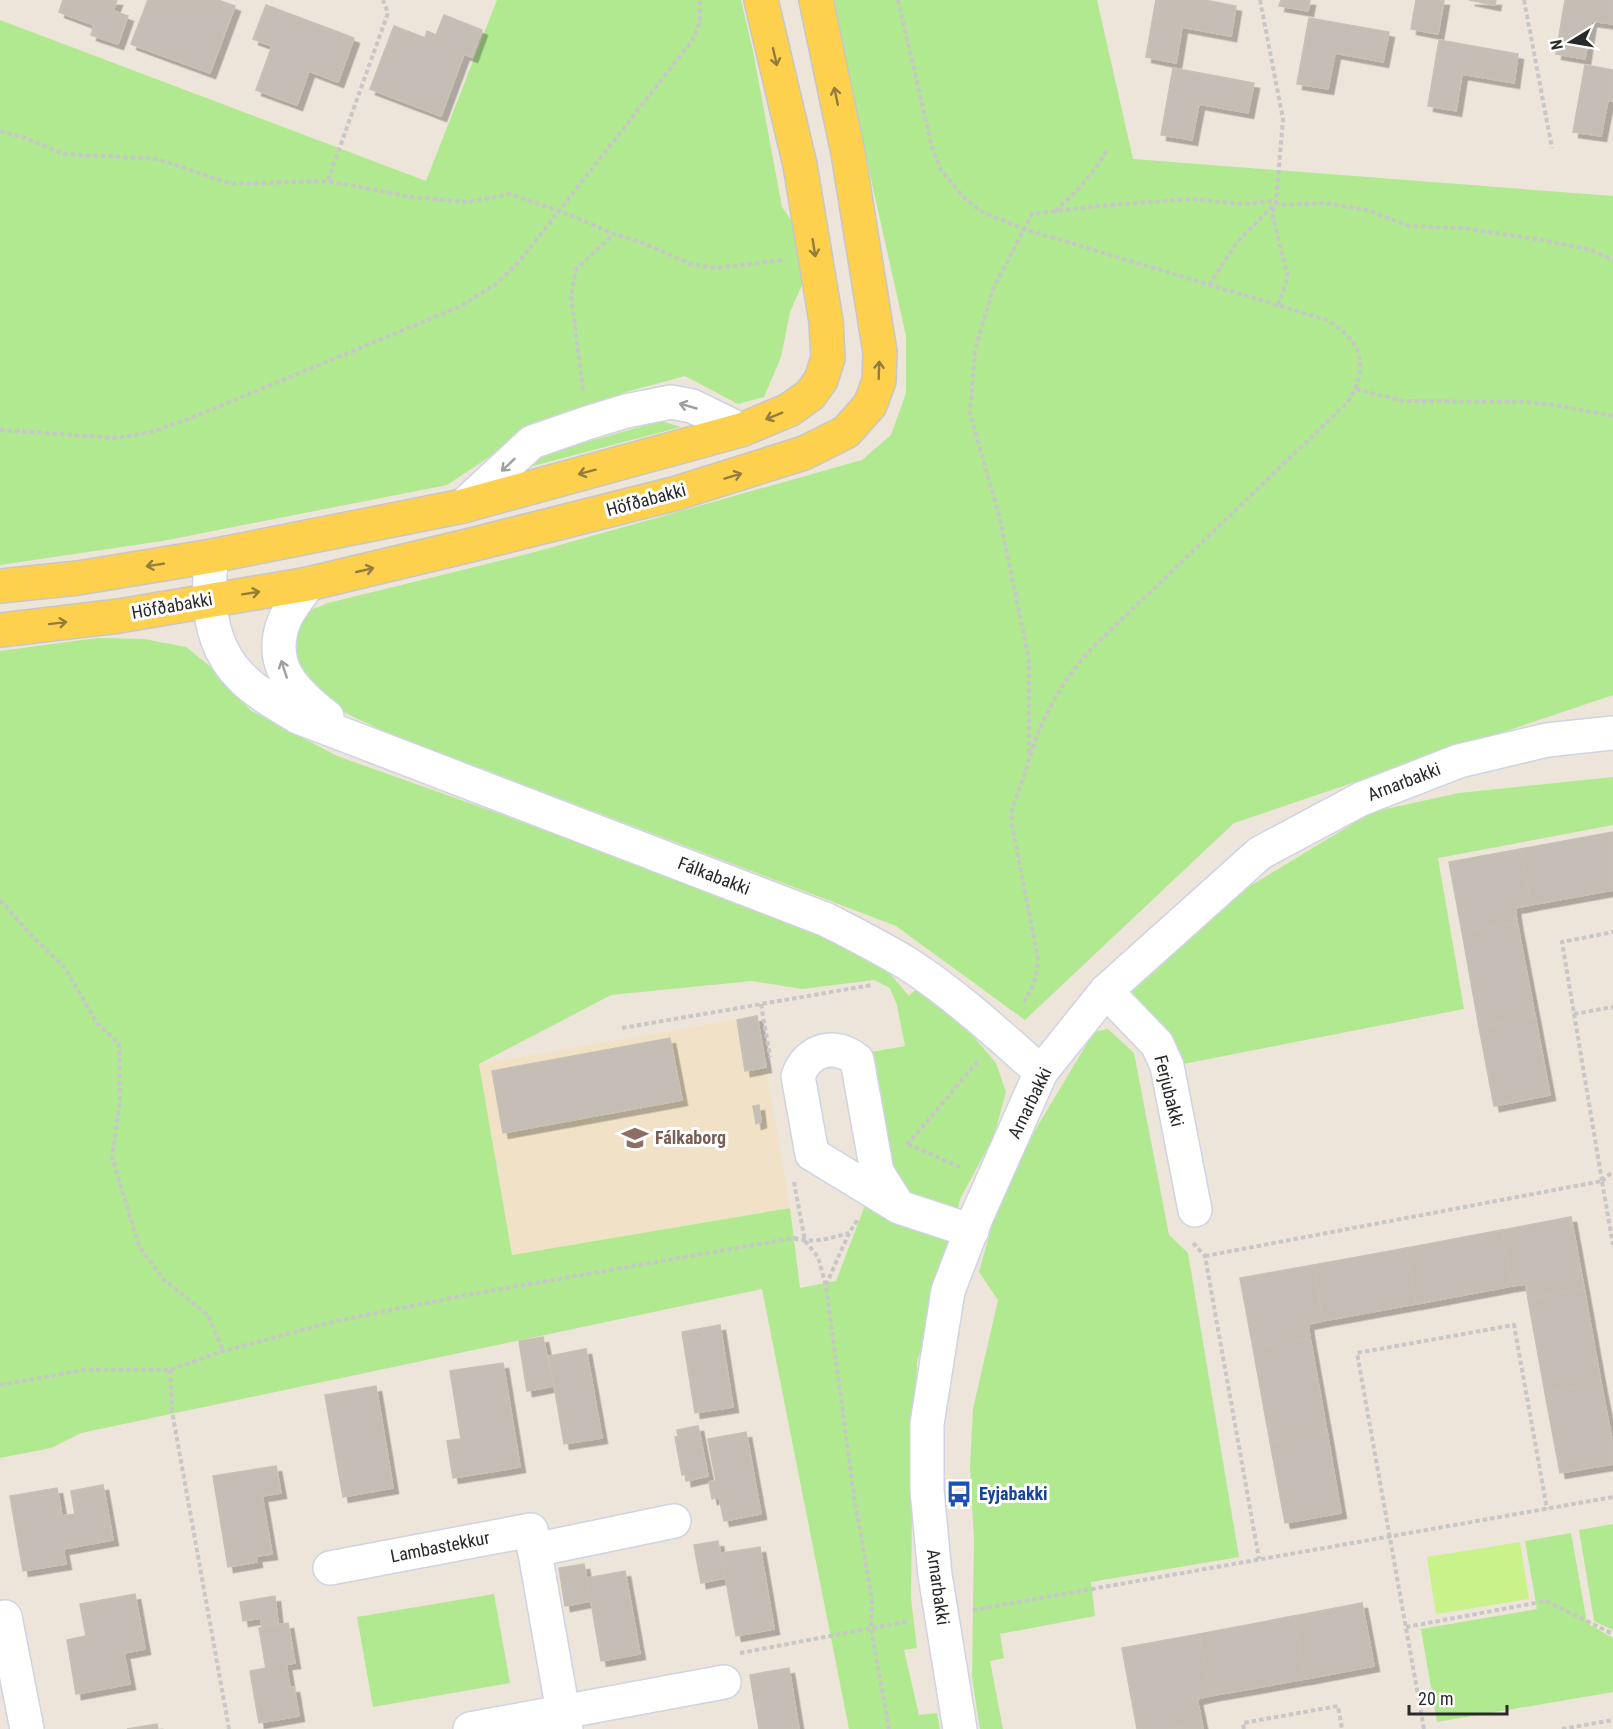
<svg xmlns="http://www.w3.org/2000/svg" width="1613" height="1729" font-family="'Roboto Condensed',sans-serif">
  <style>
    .education { fill: #f1e2c7 }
    .green { fill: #b1e990; fill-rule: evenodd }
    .pitch { fill: #c9f28b }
    .building { fill: #c4beb6; stroke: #c8c0b3; stroke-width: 1.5; filter: url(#shadow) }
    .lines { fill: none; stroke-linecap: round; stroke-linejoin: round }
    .minor-casing { stroke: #cfd3e4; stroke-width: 36 }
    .major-casing { stroke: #c7c7c7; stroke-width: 36 }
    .path { stroke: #c7c7c7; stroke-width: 4; stroke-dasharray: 4.5 3; stroke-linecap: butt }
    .minor { stroke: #fff; stroke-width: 33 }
    .major { stroke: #fdd04e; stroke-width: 33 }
    .oneway { stroke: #937c3c }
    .oneway2 { stroke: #9f9f9f }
    .labels { text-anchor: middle; stroke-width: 6; stroke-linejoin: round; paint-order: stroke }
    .street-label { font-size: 18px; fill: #292929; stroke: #fff }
    .education-label { font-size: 18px; font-weight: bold; fill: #785e54; stroke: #fff; text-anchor: start }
    .transit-label { font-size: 18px; font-weight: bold; fill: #164399; stroke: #fff; text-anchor: start }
  </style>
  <defs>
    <filter id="shadow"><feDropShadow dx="5.5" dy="5.5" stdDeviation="0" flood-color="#0004"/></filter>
  </defs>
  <rect width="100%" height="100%" fill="#ede4da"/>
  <polygon class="education" points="757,1016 790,1208 512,1255 479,1064"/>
  <g class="green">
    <polygon points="497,0 741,0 753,51 782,207 815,255 790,312 781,357 764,397 738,404 685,376 626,392 537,425 447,485 162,541 0,565 0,20 426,181"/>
    <polygon points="831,0 1097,0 1133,159 1613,196 1613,695 1234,823 1025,1020 896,926 386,732 343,712 313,690 297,664 296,634 308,611 328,603 535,552 862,460 891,435 906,393 906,336"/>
    <polygon points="661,421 681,427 529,467 537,456"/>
    <path d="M97 638 144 639 186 647 221 675 250 710 337 756 821 928 886 969 909 996 915 990 961 1022 996 1063 1006 1092 994 1136 960 1199 945 1266 917 1362 912 1507 911 1599 917 1648 904 1650 919 1715 937 1713 940 1729H849L762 1289 81 1433 51 1448 0 1458V651ZM874 980 890 988 897 1005 905 1046 866 1053 884 1156 836 1281 800 1288 790 1208 512 1255 479 1064 611 995 752 981 802 989Z"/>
    <polygon points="1613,777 1613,825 1438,858 1464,1009 1178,1065 1150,1019 1130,991 1237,894 1372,812 1459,793"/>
    <polygon points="1108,1029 1134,1053 1169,1235 1188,1253 1239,1557 1091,1582 1095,1616 1000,1634 1004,1658 990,1661 1003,1729 980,1729 972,1678 974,1539 970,1467 973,1409 998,1300 979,1272 1004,1182 1094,1032"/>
    <polygon points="1613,1524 1613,1630 1594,1621 1579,1530"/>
    <polygon points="1571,1533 1587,1623 1613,1638 1613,1692 1437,1722 1421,1629 1537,1609 1525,1541"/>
    <polygon points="494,1594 510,1683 373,1707 357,1617"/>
  </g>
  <polygon class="pitch" points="1520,1542 1529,1599 1436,1614 1427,1557"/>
  <g class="building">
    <polygon points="63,0 117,0 113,11 128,16 118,44 91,35 94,25 59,12"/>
    <polygon points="148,0 218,0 235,6 210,73 131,44"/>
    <polygon points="1156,0 1204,0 1236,6 1231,36 1182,27 1176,63 1146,57"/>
    <polygon points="1281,0 1310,0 1308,11 1279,6"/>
    <polygon points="1416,0 1444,0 1438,34 1411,29"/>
    <polygon points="1469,0 1496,0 1495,5"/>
    <polygon points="1565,0 1613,0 1613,24 1591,21 1585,59 1556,54"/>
    <polygon points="266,5 354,38 338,82 309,71 297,105 256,90 272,46 253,39"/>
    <polygon points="444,15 482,30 472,57 464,54 441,116 370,89 394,26 425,38 427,31 436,35"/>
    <polygon points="1309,18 1389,32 1383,62 1335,53 1328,89 1297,84"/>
    <polygon points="1439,40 1518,54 1514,83 1462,74 1456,111 1428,106"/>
    <polygon points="1585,65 1613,70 1613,101 1608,100 1601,136 1573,132"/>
    <polygon points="1173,68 1254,83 1248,113 1199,104 1192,140 1161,135"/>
    <polygon points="1613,832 1613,890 1531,905 1520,849"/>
    <polygon points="1520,849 1531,905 1515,908 1517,922 1462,932 1449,862"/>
    <polygon points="1517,922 1535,1016 1479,1027 1462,932"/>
    <polygon points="757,1016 766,1067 745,1071 737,1020"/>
    <polygon points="1535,1016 1550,1095 1494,1106 1479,1027"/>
    <polygon points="670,1038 682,1100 503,1133 492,1071"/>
    <polygon points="759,1105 761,1122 756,1124 753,1106"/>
    <polygon points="1571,1217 1584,1288 1528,1299 1526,1284 1512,1286 1502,1230"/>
    <polygon points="1502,1230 1512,1286 1416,1304 1406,1248"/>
    <polygon points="1406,1248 1416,1304 1323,1321 1313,1265"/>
    <polygon points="1313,1265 1323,1321 1308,1324 1310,1338 1253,1348 1240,1278"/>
    <polygon points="1584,1288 1601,1383 1545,1393 1528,1299"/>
    <polygon points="720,1325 733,1407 695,1413 682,1332"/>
    <polygon points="543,1337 553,1386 527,1391 519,1341"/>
    <polygon points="1310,1338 1327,1432 1270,1442 1253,1348"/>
    <polygon points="586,1349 602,1438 564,1444 549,1356"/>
    <polygon points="503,1363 520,1467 453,1478 447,1441 461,1439 450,1371"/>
    <polygon points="1601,1383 1613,1445 1613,1464 1560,1473 1545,1393"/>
    <polygon points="376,1386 393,1488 343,1497 325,1395"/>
    <polygon points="698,1426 708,1476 686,1481 685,1474 682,1475 675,1437 678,1437 677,1430"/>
    <polygon points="746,1432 761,1514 724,1521 719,1497 712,1499 709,1482 716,1481 708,1439"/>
    <polygon points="1327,1432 1341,1513 1285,1523 1270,1442"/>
    <polygon points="276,1466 281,1493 262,1496 272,1554 256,1556 257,1562 228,1567 213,1476"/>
    <polygon points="103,1485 113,1540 63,1549 66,1564 23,1571 10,1496 57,1488 62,1516 75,1514 71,1491"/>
    <polygon points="718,1541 725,1578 701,1583 694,1545"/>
    <polygon points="760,1547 774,1629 736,1636 721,1553"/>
    <polygon points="584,1564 591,1601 565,1606 559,1568"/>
    <polygon points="625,1571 640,1654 601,1661 587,1578"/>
    <polygon points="135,1594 145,1649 124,1653 130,1684 76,1694 67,1640 86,1636 80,1604"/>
    <polygon points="275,1596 278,1624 262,1627 261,1618 243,1621 240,1602"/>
    <polygon points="1362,1603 1374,1666 1305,1679 1294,1616"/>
    <polygon points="1294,1616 1305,1679 1210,1696 1199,1634"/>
    <polygon points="288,1623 295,1663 286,1664 290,1688 294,1687 299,1716 259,1723 250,1671 266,1668 259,1628"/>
    <polygon points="1199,1634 1210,1696 1197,1699 1202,1723 1169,1729 1137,1729 1122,1648"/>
    <polygon points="789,1668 799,1729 759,1729 750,1675"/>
    <polygon points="1202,1723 1203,1729 1169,1729"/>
    <polygon points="157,1724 158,1729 127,1729"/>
  </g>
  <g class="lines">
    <g class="minor-casing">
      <g id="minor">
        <polyline points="463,506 532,442 587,423 626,411 671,402 692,406 741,430"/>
        <path d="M212 556C206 598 209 645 241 677 258 694 278 705 298 717L827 920C854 934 882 948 908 964 956 995 999 1035 1041 1072"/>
        <path d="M308 584C301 595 291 606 285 619 266 665 294 691 327 717"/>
        <polyline points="1106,991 1157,1044 1167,1066 1195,1210"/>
        <path d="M899 1207 812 1154 798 1076C808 1049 835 1042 857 1060L877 1172 899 1207 972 1231"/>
        <polyline points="534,1550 674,1521"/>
        <polyline points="330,1568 531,1530 566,1729"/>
        <polyline points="5,1617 27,1729"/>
        <polyline points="470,1729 724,1682"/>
        <polyline points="960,1729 935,1575 927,1490 927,1424 948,1291 976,1218 1041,1072 1106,991 1260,853 1361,799 1459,761 1547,740 1613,733"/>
      </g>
    </g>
    <g class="major-casing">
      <g id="major">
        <polyline points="0,586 78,578 212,556 463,506 741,430 789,410 810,395 821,380 828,358 826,321 800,165 761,0"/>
        <polyline points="0,630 119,616 308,584 471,545 677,493 804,453 846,432 870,405 879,381 880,352 848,153 816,0"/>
      </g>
    </g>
    <g class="path">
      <path d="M898 0 932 147 941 170 966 200 982 212 1024 229 1327 320C1363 340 1370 369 1347 403L1092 648C1061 682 1041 719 1028 762 1024 779 1016 795 1012 812V825L1038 958C1038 975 1033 987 1024 1002"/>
      <polyline points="1260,0 1283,119 1276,202 1272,213 1288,277 1278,306"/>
      <polyline points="1524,0 1552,148"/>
      <polyline points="0,131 25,138 64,154 158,159 231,184 328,181 412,197 468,202 510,194 570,215 614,234 643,243 691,264 715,268 784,260"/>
      <polyline points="328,180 388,13 383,0"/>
      <path d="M1055 211C1076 193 1095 172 1108 148"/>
      <polyline points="1209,285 1237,242 1273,206"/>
      <polyline points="1356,389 1403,401 1524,402 1554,405 1613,416"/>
      <polyline points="583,390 571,295 576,269 614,234"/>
      <polyline points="0,430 117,438 151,432 191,418 459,307 496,284 519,262 692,41 700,22 700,0"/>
      <polyline points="1029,753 1029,660 999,515 970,413 975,350 993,289 1032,214 1097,206 1192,199 1244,204 1270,201 1284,205 1323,203 1367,210 1409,226 1463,228 1542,240 1591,250 1613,260"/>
      <polyline points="0,900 33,937 65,968 97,1023 119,1044 120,1101 112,1157 139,1246 163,1279 208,1315 223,1351"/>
      <polyline points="761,1004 770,1057"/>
      <polyline points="1574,1014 1613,1007"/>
      <polyline points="622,1028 872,985"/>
      <polyline points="908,1144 962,1168"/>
      <polyline points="907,1145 979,1060"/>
      <polyline points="1602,1181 1562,942 1613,932"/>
      <polyline points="1602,1181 1613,1171"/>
      <polyline points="794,1182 805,1241 818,1257 826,1286 854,1496 872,1599 871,1628 889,1729"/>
      <polyline points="1193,1243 1205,1256 1259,1559"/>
      <polyline points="1205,1256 1602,1181 1613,1245"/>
      <polyline points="826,1285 849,1233 858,1219"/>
      <polyline points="170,1370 172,1411 229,1729"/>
      <path d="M0 1385 84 1370H170L223 1351 341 1320 461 1296 794 1238C813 1244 831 1238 849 1233"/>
      <polyline points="973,1610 1613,1497"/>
      <polyline points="1406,1627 1546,1601 1613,1634"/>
      <polyline points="740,1653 910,1621"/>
      <polyline points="1244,1729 1243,1723 1338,1706 1342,1729"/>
      <polyline points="1424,1729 1357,1353 1514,1325 1547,1509"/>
      <polyline points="1562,1729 1613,1720"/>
    </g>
    <use href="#minor" class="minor"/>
    <use href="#major" class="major"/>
  </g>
  <defs><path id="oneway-shaft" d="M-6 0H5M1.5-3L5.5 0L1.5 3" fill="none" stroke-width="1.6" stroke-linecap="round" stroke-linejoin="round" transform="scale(1.5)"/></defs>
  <g class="oneway">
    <use href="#oneway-shaft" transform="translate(775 57) rotate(77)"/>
    <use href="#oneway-shaft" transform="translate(836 96) rotate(-102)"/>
    <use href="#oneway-shaft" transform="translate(814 248) rotate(81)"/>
    <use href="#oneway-shaft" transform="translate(879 370) rotate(-88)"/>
    <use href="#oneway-shaft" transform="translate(774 416) rotate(158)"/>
    <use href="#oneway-shaft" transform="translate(587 472) rotate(165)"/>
    <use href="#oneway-shaft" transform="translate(733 476) rotate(-17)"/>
    <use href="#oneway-shaft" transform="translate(155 565) rotate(171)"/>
    <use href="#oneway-shaft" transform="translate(365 570) rotate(-13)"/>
    <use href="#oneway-shaft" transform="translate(251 593) rotate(-9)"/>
    <use href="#oneway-shaft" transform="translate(58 623) rotate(-7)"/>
  </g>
  <g class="oneway2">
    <use href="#oneway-shaft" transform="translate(688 406) rotate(-164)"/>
    <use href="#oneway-shaft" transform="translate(508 465) rotate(137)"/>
    <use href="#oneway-shaft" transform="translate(284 669) rotate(-108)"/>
  </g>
  <defs>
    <g id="school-bare" transform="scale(2.07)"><path d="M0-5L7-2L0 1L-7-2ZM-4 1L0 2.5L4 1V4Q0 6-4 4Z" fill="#8d6e63" stroke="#fff" stroke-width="2.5" paint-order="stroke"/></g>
    <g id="bus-bare" transform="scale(2.07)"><path d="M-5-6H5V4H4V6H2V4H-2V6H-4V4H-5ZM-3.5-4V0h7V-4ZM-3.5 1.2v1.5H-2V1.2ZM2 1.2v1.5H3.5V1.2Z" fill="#1a4fb4" stroke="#fff" stroke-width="2.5" paint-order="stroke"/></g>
  </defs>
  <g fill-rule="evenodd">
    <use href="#school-bare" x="635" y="1138"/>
    <use href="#bus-bare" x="959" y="1494"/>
  </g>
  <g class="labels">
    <g class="street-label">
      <text transform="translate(646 500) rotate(-15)" y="6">Höfðabakki</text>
      <text transform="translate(172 606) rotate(-10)" y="6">Höfðabakki</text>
      <text transform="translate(1404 782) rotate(-21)" y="6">Arnarbakki</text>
      <text transform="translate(714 876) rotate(21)" y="6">Fálkabakki</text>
      <text transform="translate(1169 1091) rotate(76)" y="6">Ferjubakki</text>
      <text transform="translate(1030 1103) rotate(-64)" y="6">Arnarbakki</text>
      <text transform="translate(440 1547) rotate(-11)" y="6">Lambastekkur</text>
      <text transform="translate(938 1587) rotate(82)" y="6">Arnarbakki</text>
    </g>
    <g class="education-label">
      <text x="655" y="1144">Fálkaborg</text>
    </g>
    <g class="transit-label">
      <text x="979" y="1500">Eyjabakki</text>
    </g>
  </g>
  <g transform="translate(1571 42) rotate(259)" stroke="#ffffff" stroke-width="4.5" paint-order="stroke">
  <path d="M0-4.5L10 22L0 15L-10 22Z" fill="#292929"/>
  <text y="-9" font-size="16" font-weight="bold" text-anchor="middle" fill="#292929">N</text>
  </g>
  <path d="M1409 1705v9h98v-9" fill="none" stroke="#292929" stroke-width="3"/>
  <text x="1418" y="1705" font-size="18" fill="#292929" stroke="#ffffff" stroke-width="4.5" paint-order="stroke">20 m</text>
</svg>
